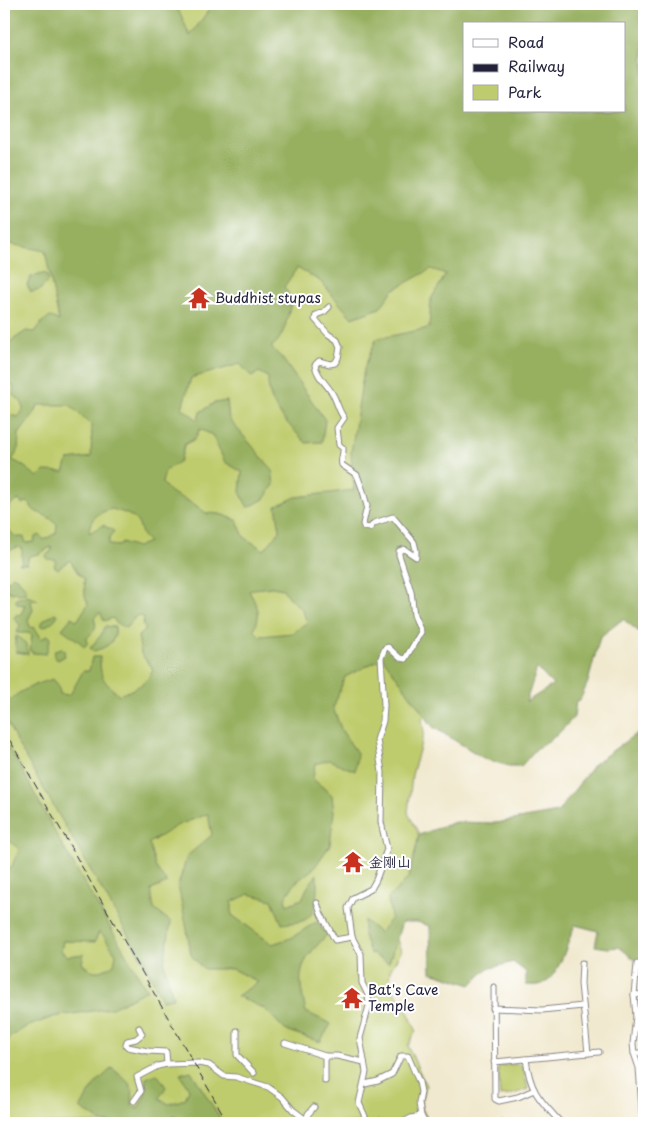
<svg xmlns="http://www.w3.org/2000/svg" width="648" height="1127" font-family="'Playpen Sans','LXGW WenKai TC',sans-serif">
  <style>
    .green { fill: #bfcc6d; stroke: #707754; fill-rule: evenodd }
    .forest { fill: #97b060; stroke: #5c694e; fill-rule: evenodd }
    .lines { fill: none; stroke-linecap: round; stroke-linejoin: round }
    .minor-casing { stroke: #8a8685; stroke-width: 7 }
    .minor { stroke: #fff; stroke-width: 5 }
    .rail { stroke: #22223b; stroke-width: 1; stroke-dasharray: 8 4; stroke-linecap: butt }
    .labels { text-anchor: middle; stroke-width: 4; stroke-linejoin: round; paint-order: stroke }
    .poi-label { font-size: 14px; fill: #22223b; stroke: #fff; text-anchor: start }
  </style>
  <rect width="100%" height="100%" fill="#fff"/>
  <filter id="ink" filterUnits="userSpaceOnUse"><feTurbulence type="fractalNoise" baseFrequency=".02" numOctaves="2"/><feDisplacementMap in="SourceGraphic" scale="10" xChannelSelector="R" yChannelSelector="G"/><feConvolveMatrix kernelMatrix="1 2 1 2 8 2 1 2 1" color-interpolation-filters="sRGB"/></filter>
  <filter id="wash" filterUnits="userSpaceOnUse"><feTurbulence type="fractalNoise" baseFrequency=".0096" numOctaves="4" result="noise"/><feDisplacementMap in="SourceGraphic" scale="20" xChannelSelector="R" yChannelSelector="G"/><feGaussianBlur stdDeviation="1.12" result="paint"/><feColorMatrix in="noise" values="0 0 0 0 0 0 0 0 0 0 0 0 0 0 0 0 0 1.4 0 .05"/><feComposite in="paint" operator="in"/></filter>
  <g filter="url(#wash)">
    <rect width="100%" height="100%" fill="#f1e9cf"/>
    <g class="green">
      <path d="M4 4H644V533L422 718 424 733 412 775 408 813 418 832 422 910 399 922 396 937 401 951 390 971 389 984 408 1012 416 1030 408 1046 426 1086 421 1106 429 1122 428 1123H4ZM464 24H624V111H464Z"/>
      <polygon points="518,1064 523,1067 528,1089 510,1095 500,1096 498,1066"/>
    </g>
    <g class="forest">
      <path d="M4 4H174L181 15 190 36 213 4H644V431L636 442 644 447V634L638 631 623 619 600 637 588 682 580 700 576 701 574 717 557 735 536 749 521 766H509L485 759 433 727 383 658 345 677 333 708 342 731 357 753 355 771 329 760 315 764 313 779 332 795 334 812 330 845 314 868 295 883 285 898 287 905 302 899 307 888 317 874C317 888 319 916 302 921 295 923 288 923 282 924L272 900 249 894 232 902V915L272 944 291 938 316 922 327 935C297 965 297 973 306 1012L331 1024 320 1042 285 1030 265 1009 237 996 258 982 232 969H203L191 955 186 924 178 886 187 856 212 835 208 814 178 825 149 843 155 866 167 883 151 890 154 909 171 922 164 963 173 998 162 1000 146 966 16 741 4 715C4 694 37 684 53 679L59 686 60 694 70 695 83 671H89L92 657H100C100 678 103 681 119 695 134 689 147 685 153 669L141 654 138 636 146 630 143 625 144 617 137 615 126 628 116 623 113 618 104 621 100 612 94 618C98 629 94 631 87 638V644L84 647 81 643 62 629 72 617 77 621 88 604 85 596 84 578 78 573 70 560 58 569 54 566 56 560 47 559 46 555 52 551 51 547 39 554 29 556 27 564H19L22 561V549L18 547 8 551 4 550V546L6 545 4 543V532L9 530 16 537H24L26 543 34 542 35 537 40 535 44 540 56 533 57 524C54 521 50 518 46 516 38 512 32 512 30 503L25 502 22 504 19 500 10 505 6 516H4V417L6 414 18 417C27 408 23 401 13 395L14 386 4 383V346L26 331 35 332 43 321 51 317 59 321 45 251 10 244 4 249ZM464 24H624V111H464ZM297 268 320 281 352 318 380 308 393 290 431 269 446 274 431 299 429 328 376 339 364 369 351 453 354 490 296 497 276 506 280 531 264 550 244 537 237 520 220 514 206 513 194 504 170 492 162 483 165 471 180 461 185 444 195 439 200 429 212 435 225 462 242 472 240 492 248 508 264 499 274 485 272 469 229 419 227 401 214 403 200 412 198 420 182 408 191 378 240 364 252 377 259 372 268 377C267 407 287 422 306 443L322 442 325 420 282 358 271 347C285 339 288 314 292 299L284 287ZM38 405H70L86 421 92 424 91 457 68 460 64 472 44 471 38 477C29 471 23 464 12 460L18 451 19 434 36 411ZM112 509C122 512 135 515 139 525 143 535 140 534 149 542L137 547 122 542 119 546 109 545V539L114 531 103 525 89 533C90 517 98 513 112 509ZM272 587 283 589 289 598 302 609 307 622 293 633 260 636 254 630C262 612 258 608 249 591L254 589ZM537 668 553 685 526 702Z"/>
      <polygon points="46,273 49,280 40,290 31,292 27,285 31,277"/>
      <polygon points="14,575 27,589 26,593 18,594 16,592 12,593 4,589 8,581"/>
      <polygon points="27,596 38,600 31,601 33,610 28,620 30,627 35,628 42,639 47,635 51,637 46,654 33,653 30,651 32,635 28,633 17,633 20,625 14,618 16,615 21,614 25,605 17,604 16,601 16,599"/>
      <path d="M55 613 58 615C54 621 50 625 42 627L40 625 43 621Z"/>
      <path d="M105 626 115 627C117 642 106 648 94 651L90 648 101 635Z"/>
      <path d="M16 636C25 640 27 644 28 654L16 652 15 643Z"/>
      <polygon points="61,648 65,650 64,653 65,656 58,660 54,657 55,650"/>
      <path d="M644 728V980V967L619 947 608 948 595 946 598 931 575 925C568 940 559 978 542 984 537 986 531 985 526 985V972L513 962 487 969 471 985 431 972 430 926 417 922H402L389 963 370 953 364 936V920L380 933 391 918 388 898 409 877 419 835 455 822 496 823 558 812 594 764Z"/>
      <path d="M4 742 20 766 58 838 147 990 112 1008 53 1017 24 1028 4 1042V874L12 866 19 849 4 837ZM99 932 102 934 116 954 114 964C102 972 93 975 82 963L84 954 68 956 61 951 63 941 95 942Z"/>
      <path d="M112 1068C128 1082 135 1083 132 1106L138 1109 145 1095 146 1078 157 1074 166 1087 159 1098 169 1104 185 1099 189 1089 180 1074 191 1071 223 1123H190L189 1121 178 1118 174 1115 170 1117 168 1120 158 1122V1123H106L100 1121 80 1108 96 1083Z"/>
    </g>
  </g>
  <g filter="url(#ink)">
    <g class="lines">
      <g class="minor-casing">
        <g id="minor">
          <path d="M329 307 324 312 316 315 315 319 328 334 337 340 340 347 338 358 335 363 330 364 319 361 315 365C317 377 326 383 332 393 337 401 338 410 344 418L337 428 339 445 343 448C344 454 340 459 342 465L357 475 363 491 367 506 363 524 364 527 370 528 374 523 393 517 414 542 416 550V557L404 549 399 551V555L411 591 414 615 421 632 405 659 400 658 388 647 385 648 381 658 384 705 383 721 377 740 382 772 381 822 387 849 376 880 371 889 353 898 348 908 352 937 361 954 362 983 368 995 369 1006 360 1038 366 1072 359 1103 368 1123"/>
          <polyline points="317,903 321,914 335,940 352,937"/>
          <polyline points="582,963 581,984 588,1053"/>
          <polyline points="637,964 634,995 636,1016 633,1044 634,1053 639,1068 643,1123"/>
          <polyline points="494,987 495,1099 499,1101 518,1097 534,1090"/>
          <polyline points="634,995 644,994"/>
          <polyline points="493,1008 542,1010 583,1006"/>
          <polyline points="636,1016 644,1015"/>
          <polyline points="139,1028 142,1034 136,1039 127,1041 126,1045 128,1047 148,1051 166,1052 167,1064"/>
          <polyline points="237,1031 237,1055 254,1073"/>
          <polyline points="285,1043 325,1056 337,1056 364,1062"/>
          <polyline points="634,1053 644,1053"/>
          <polyline points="325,1056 325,1081"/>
          <path d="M526 1059C530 1092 540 1100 561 1123"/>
          <polyline points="494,1062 599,1052"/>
          <polyline points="365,1084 378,1081 392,1074 401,1056 408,1056 419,1082 421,1092 419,1103 421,1116 425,1123"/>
          <polyline points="134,1101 141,1091 137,1077 158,1066 167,1064 198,1063 209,1065 224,1076 236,1077 268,1087 282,1097 293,1110 310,1123"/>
          <polyline points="306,1121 308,1114 314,1107"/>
          <polyline points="370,1123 380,1120 396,1123"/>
          <polyline points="402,1123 411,1118 421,1116"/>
          <polyline points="502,1123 502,1122"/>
        </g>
      </g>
      <use href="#minor" class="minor"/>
      <polyline class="rail" points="4,730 228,1123"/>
    </g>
  </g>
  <defs>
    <g id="temple-bare" transform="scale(1.725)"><path d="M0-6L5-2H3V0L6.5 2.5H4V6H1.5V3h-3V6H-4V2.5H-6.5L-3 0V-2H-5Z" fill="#c8321e" stroke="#fff" stroke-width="2.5" paint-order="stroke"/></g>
  </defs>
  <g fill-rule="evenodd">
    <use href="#temple-bare" x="199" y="298"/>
    <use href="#temple-bare" x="353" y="862"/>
    <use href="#temple-bare" x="352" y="998"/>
  </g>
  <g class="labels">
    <g class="poi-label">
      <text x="215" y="303">Buddhist stupas</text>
      <text x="369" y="867">金刚山</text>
      <text x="368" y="995">Bat's Cave<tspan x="368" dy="16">Temple</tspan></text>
    </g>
  </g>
  <rect width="648" height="1127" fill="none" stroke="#fff" stroke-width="20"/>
  <rect x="463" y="22" width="162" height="90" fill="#ffffff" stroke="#a7a7b1"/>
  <rect x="473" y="39" width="25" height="8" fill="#ffffff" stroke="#a7a7b1"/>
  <text x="508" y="48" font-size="15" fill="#22223b">Road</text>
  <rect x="473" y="64" width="25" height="8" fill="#22223b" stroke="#a7a7b1"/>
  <text x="508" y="72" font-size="15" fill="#22223b">Railway</text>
  <rect x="473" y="85" width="25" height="15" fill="#bfcc6d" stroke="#a7a7b1"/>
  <text x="508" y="98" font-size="15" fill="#22223b">Park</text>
</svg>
